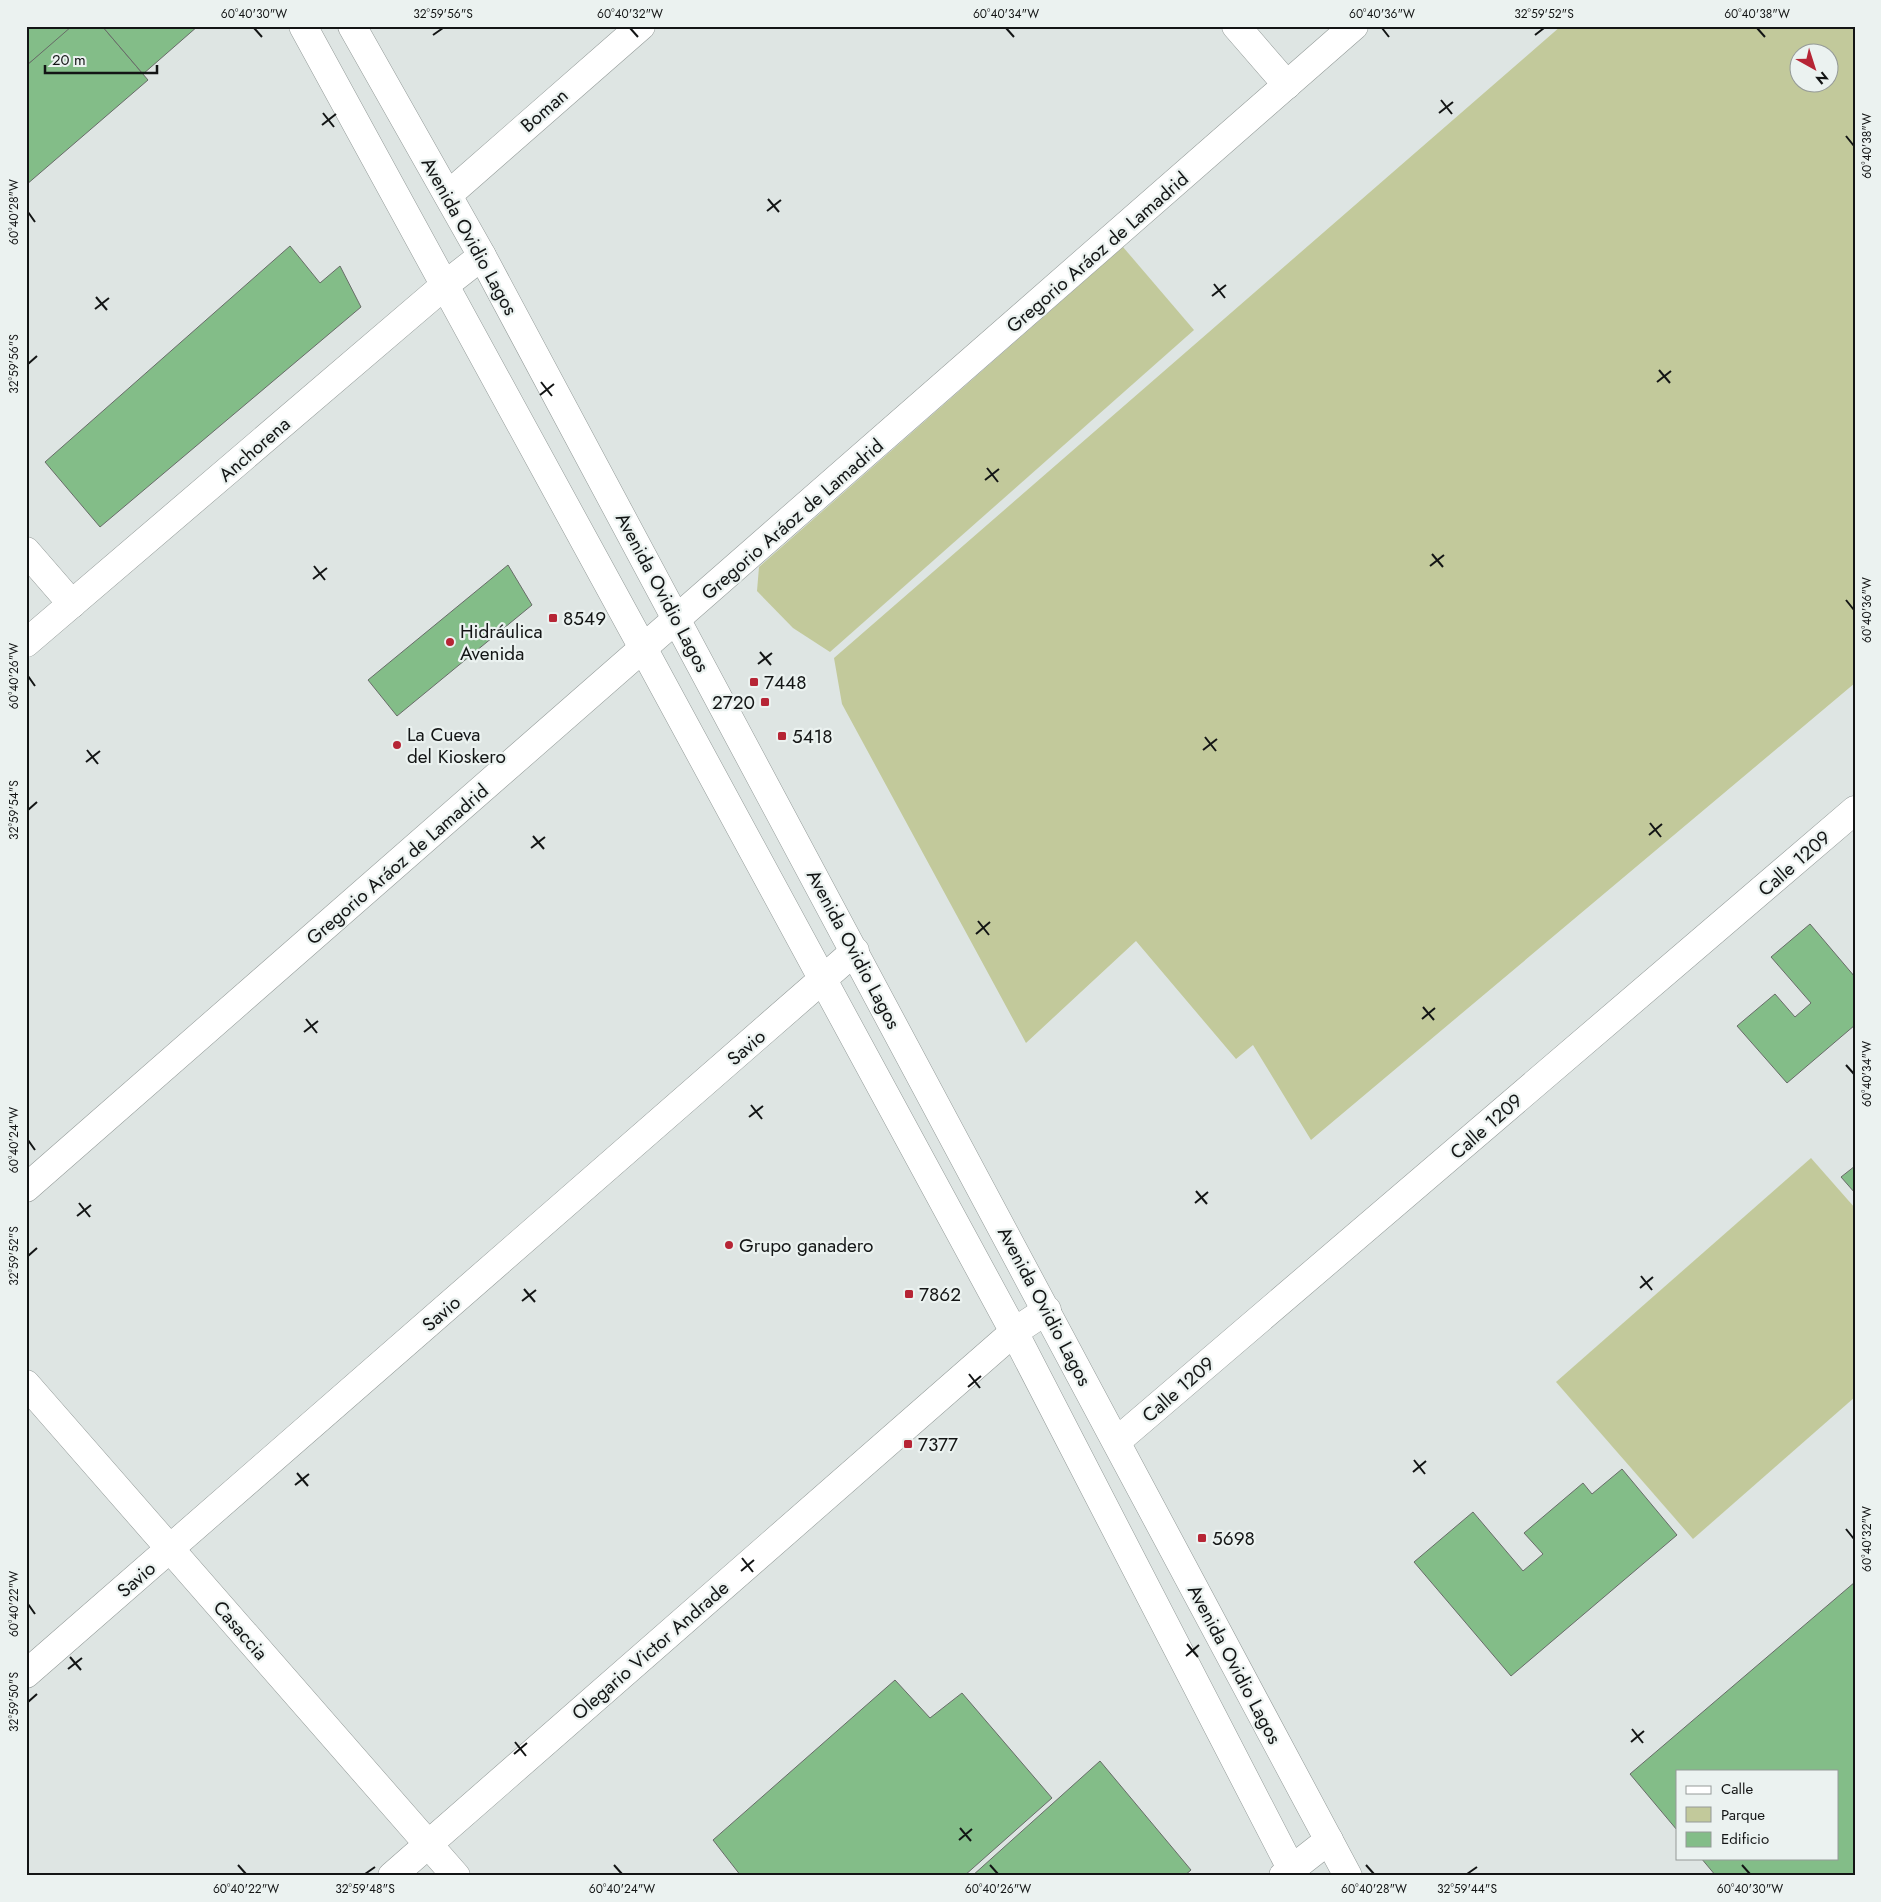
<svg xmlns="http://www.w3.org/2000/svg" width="1881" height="1902" font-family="Jost,sans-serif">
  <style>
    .green { fill: #c2c99b; fill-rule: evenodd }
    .building { fill: #83bd88; stroke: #686c68 }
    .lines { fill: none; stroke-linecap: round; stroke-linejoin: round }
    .minor-casing { stroke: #939a98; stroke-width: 29 }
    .secondary-casing { stroke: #939a98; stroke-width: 29 }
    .minor { stroke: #fff; stroke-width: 28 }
    .secondary { stroke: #fff; stroke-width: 28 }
    .ticks { fill: none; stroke: #131515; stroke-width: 2 }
    .poi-dot { fill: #b62535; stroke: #ebf2f0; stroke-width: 2 }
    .labels { text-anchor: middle; stroke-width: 4.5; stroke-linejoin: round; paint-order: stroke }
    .street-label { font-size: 19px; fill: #131515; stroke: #ebf2f0 }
    .poi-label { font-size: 19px; fill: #131515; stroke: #ebf2f0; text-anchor: start }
    .neatline { fill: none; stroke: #131515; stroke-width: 2 }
    .ticks-label { font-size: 12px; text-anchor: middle; fill: #131515 }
  </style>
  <rect width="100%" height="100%" fill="#dee5e3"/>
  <g class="green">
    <path d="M1561 26H1855V683L1311 1140 1253 1045 1236 1059 1136 941 1026 1043 842 704 834 658ZM1798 52H1828V82H1798Z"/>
    <polygon points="1123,247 1194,330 830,652 793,628 757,591 759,567"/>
    <polygon points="1811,1158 1855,1208 1855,1397 1693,1539 1556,1382"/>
  </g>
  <g class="building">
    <polygon points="26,26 67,26 70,29 26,66"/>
    <polygon points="72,26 102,26 148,80 26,185 26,66"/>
    <polygon points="102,26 198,26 143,74"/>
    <polygon points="290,246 320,283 340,266 361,307 100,527 45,462"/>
    <polygon points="508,565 532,605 397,716 368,680"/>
    <polygon points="1810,924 1855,977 1855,1025 1787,1083 1737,1026 1775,994 1795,1017 1811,1003 1771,957"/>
    <polygon points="1855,1166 1855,1193 1841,1177"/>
    <polygon points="1622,1469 1677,1535 1511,1676 1414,1562 1473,1512 1523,1571 1543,1554 1524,1533 1583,1483 1592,1494"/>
    <polygon points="1855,1582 1855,1876 1716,1876 1701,1858 1837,1858 1837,1771 1677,1771 1677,1830 1630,1774"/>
    <polygon points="895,1680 930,1718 962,1693 1052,1798 964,1876 741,1876 713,1840"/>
    <polygon points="1100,1761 1191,1870 1184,1876 972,1876"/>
  </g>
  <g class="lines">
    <g class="minor-casing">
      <g id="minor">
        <polyline points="1236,26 1287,85"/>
        <polyline points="448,195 641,26"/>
        <polyline points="26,551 72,604"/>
        <polyline points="26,643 445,285 482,256"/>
        <polyline points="26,1188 1354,26"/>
        <polyline points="26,1384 456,1876"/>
        <polyline points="1117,1441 1855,810"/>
        <polyline points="26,1674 855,951"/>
        <polyline points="392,1876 1014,1332 1047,1310"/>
        <polyline points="1283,1876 1329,1840"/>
      </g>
    </g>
    <g class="secondary-casing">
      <g id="secondary">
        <polyline points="303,26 643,648 1014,1332 1295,1876"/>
        <polyline points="352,26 482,256 1348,1876"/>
      </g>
    </g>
    <use href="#minor" class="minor"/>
    <use href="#secondary" class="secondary"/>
  </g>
  <path class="ticks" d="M254 28 262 37M630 28 638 37M1006 28 1014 37M1382 28 1389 37M1757 28 1765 37M433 35 443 28M1535 35 1544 28M1441 100 1452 114M323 113 334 127M1439 113 1453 102M322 125 336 114M1846 136 1854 146M768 199 779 212M767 211 781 200M28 212 35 222M1214 284 1225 298M1212 296 1226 285M96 297 107 310M95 309 109 298M28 364 37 356M1659 370 1670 383M541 382 552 396M1657 382 1671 371M540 395 554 384M987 468 998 482M985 480 999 469M1432 554 1443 567M314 566 325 580M1430 566 1444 555M313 579 327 568M1846 600 1854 610M760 652 771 665M758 664 772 653M28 676 35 686M1205 737 1216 751M87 750 98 764M1203 750 1217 739M86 762 100 751M28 810 37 802M1650 823 1661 837M1649 835 1662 824M533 836 544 849M531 848 545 837M978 921 989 935M976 934 990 922M1423 1007 1434 1020M306 1019 317 1033M1422 1019 1435 1008M304 1032 318 1021M1846 1065 1854 1074M751 1105 762 1119M749 1117 763 1106M28 1140 35 1150M1196 1191 1207 1204M79 1203 90 1217M1195 1203 1208 1192M77 1216 91 1205M28 1256 37 1248M1641 1276 1652 1290M1640 1288 1653 1277M524 1289 535 1302M522 1301 536 1290M969 1374 980 1388M968 1387 981 1376M1414 1460 1425 1474M1413 1472 1426 1461M297 1473 308 1486M295 1485 309 1474M1846 1529 1854 1539M742 1558 753 1572M741 1571 754 1560M28 1604 35 1614M1187 1644 1198 1657M1186 1656 1199 1645M70 1657 81 1670M68 1669 82 1658M28 1702 37 1694M1632 1729 1643 1743M515 1742 526 1756M1631 1742 1644 1731M514 1754 527 1743M960 1828 971 1841M959 1840 972 1829M238 1865 246 1874M614 1865 622 1874M990 1865 998 1874M1366 1865 1374 1874M1742 1865 1750 1874M365 1874 375 1867M1467 1874 1477 1867"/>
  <g class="poi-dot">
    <rect x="548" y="613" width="10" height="10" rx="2.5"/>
    <circle cx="450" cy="642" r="5"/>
    <rect x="749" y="677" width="10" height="10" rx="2.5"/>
    <rect x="760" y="697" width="10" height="10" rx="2.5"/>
    <rect x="777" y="731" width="10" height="10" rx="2.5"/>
    <circle cx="397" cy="745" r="5"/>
    <circle cx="729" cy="1245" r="5"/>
    <rect x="904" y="1289" width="10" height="10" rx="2.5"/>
    <rect x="903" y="1439" width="10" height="10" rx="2.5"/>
    <rect x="1197" y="1533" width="10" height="10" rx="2.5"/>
  </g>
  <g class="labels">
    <g class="street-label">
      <text transform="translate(544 110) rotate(-41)" y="7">Boman</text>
      <text transform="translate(470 236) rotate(61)" y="7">Avenida Ovidio Lagos</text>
      <text transform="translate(1097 252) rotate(-41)" y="7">Gregorio Aráoz de Lamadrid</text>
      <text transform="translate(254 449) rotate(-41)" y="7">Anchorena</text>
      <text transform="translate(792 519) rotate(-41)" y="7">Gregorio Aráoz de Lamadrid</text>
      <text transform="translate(663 592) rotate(62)" y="7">Avenida Ovidio Lagos</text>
      <text transform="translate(1794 863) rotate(-41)" y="7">Calle 1209</text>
      <text transform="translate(397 864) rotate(-41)" y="7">Gregorio Aráoz de Lamadrid</text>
      <text transform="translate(854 949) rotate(62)" y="7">Avenida Ovidio Lagos</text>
      <text transform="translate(746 1047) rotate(-41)" y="7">Savio</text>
      <text transform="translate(1486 1126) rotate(-41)" y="7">Calle 1209</text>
      <text transform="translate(1045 1306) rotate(62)" y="7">Avenida Ovidio Lagos</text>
      <text transform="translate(441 1313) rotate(-41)" y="7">Savio</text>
      <text transform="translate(1178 1389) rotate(-41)" y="7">Calle 1209</text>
      <text transform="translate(136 1579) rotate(-41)" y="7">Savio</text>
      <text transform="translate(241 1630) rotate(49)" y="7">Casaccia</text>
      <text transform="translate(650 1650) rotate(-41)" y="7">Olegario Victor Andrade</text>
      <text transform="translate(1235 1664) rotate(62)" y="7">Avenida Ovidio Lagos</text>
    </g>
    <g class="poi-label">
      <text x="563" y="625">8549</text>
      <text x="460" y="638">Hidráulica<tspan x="460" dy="22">Avenida</tspan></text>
      <text x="764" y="689">7448</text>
      <text x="755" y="709" text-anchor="end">2720</text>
      <text x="407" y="741">La Cueva<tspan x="407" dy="22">del Kioskero</tspan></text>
      <text x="792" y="743">5418</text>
      <text x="739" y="1252">Grupo ganadero</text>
      <text x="919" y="1301">7862</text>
      <text x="918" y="1451">7377</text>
      <text x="1212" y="1545">5698</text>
    </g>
  </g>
  <rect width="1881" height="1902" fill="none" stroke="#ebf2f0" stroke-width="55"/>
  <rect x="1676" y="1770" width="162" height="90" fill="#ebf2f0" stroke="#959a98"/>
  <rect x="1686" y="1786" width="25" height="8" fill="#ffffff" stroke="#959a98"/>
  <text x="1721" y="1794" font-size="15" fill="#131515">Calle</text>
  <rect x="1686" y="1807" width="25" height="15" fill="#c2c99b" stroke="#959a98"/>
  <text x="1721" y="1820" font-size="15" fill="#131515">Parque</text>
  <rect x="1686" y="1832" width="25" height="15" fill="#83bd88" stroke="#959a98"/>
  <text x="1721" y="1844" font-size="15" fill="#131515">Edificio</text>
  <g transform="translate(1814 68) rotate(141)"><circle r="24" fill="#ebf2f0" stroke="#959a98"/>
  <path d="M0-4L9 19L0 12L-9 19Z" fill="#b62535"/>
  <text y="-8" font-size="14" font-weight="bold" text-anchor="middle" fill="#131515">N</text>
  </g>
  <path d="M45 65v8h112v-8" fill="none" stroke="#131515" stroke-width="2.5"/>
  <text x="52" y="65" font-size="15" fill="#131515" stroke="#ebf2f0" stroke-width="4" paint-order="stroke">20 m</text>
  <rect x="28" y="28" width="1826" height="1846" class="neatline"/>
  <g class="ticks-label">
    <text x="254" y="18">60°40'30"W</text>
    <text x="443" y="18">32°59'56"S</text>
    <text x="630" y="18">60°40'32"W</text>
    <text x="1006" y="18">60°40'34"W</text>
    <text x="1382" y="18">60°40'36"W</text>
    <text x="1544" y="18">32°59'52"S</text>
    <text x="1757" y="18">60°40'38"W</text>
    <text transform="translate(1867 146) rotate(-90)" y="4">60°40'38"W</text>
    <text transform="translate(14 212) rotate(-90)" y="4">60°40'28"W</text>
    <text transform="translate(14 364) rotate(-90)" y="4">32°59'56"S</text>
    <text transform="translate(1867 610) rotate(-90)" y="4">60°40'36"W</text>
    <text transform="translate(14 676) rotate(-90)" y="4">60°40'26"W</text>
    <text transform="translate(14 810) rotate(-90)" y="4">32°59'54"S</text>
    <text transform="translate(1867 1074) rotate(-90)" y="4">60°40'34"W</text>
    <text transform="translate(14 1140) rotate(-90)" y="4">60°40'24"W</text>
    <text transform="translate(14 1256) rotate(-90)" y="4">32°59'52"S</text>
    <text transform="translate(1867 1539) rotate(-90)" y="4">60°40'32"W</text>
    <text transform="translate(14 1604) rotate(-90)" y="4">60°40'22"W</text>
    <text transform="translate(14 1702) rotate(-90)" y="4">32°59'50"S</text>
    <text x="246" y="1893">60°40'22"W</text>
    <text x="365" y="1893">32°59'48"S</text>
    <text x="622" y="1893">60°40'24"W</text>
    <text x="998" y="1893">60°40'26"W</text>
    <text x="1374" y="1893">60°40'28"W</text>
    <text x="1467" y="1893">32°59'44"S</text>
    <text x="1750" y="1893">60°40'30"W</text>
  </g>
</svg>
